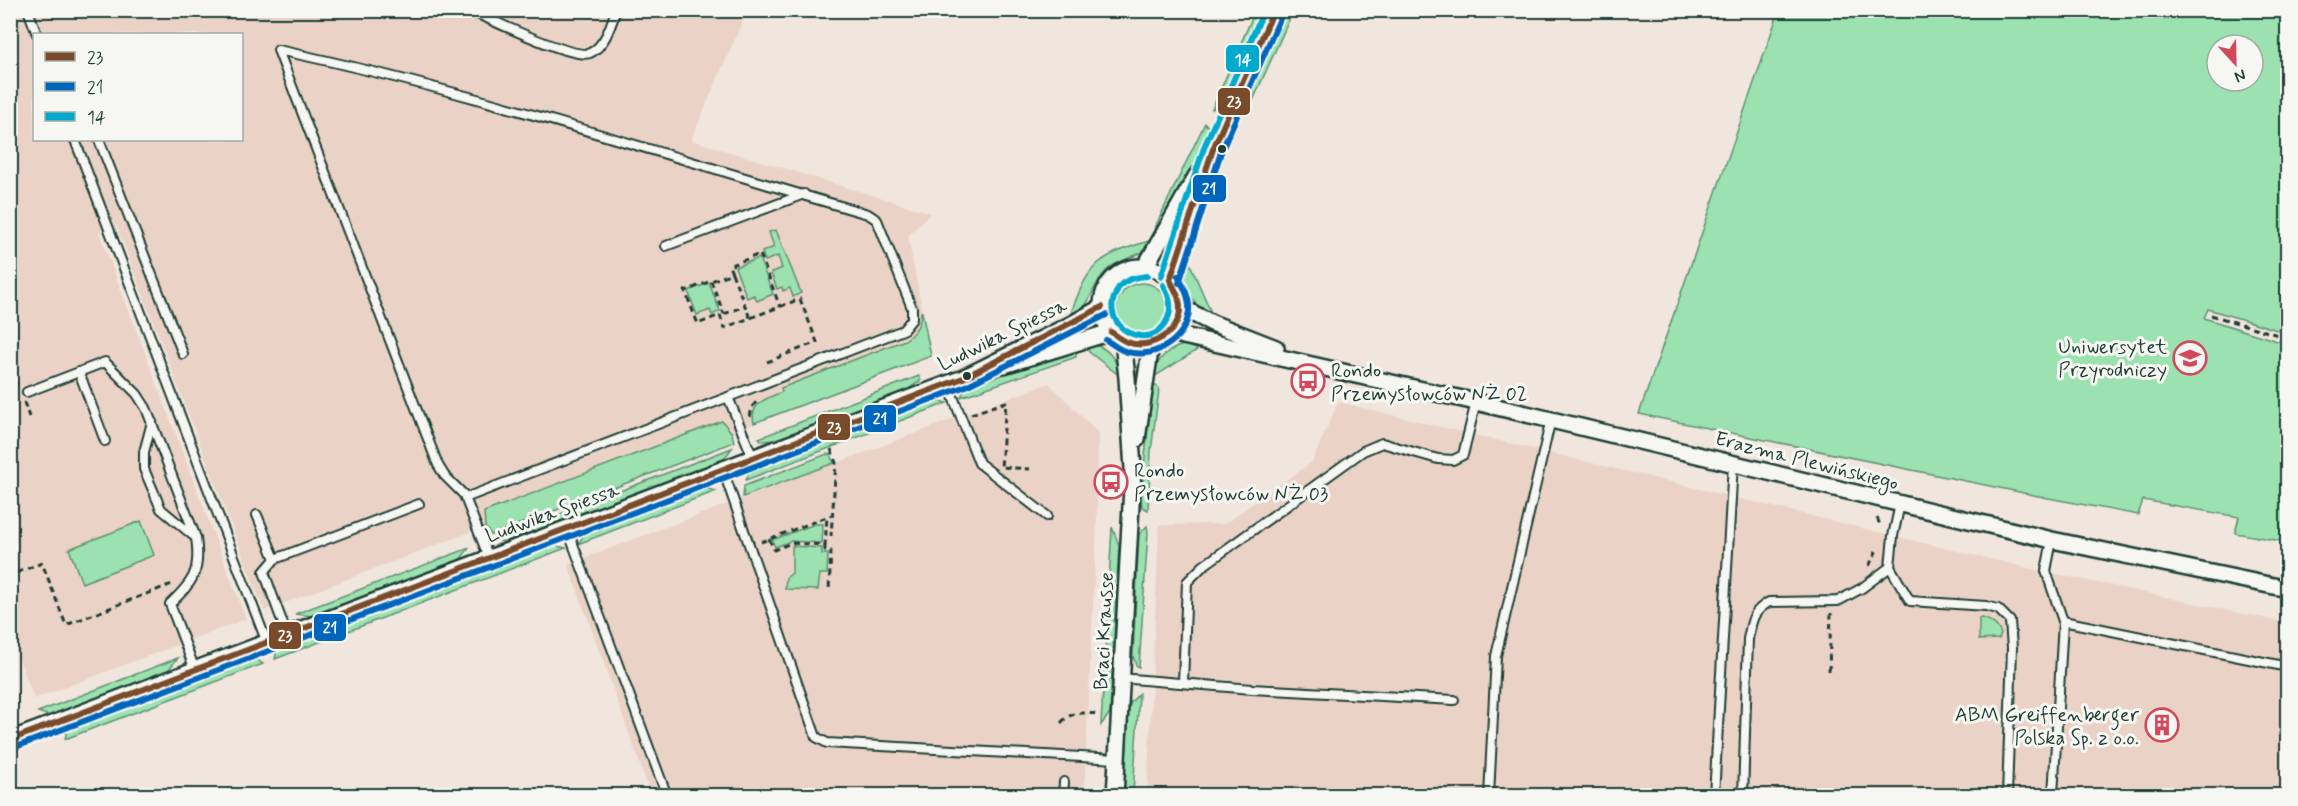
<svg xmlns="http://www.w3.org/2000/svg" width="2298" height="806" font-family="Mynerve,sans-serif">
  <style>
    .built { fill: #ead3c6; fill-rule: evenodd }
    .green { fill: #9be2b0; stroke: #5d9072; stroke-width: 1.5; fill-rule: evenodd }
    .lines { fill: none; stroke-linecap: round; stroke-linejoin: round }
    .service-casing { stroke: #1f3d34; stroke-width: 12 }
    .minor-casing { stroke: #1f3d34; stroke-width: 20 }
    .path { stroke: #1f3d34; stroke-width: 3; stroke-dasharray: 6 4.5; stroke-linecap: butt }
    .service { stroke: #f6f6f2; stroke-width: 8 }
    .minor { stroke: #f6f6f2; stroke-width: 15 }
    .bus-1-casing { stroke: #f6f6f2; stroke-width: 10 }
    .bus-2-casing { stroke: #f6f6f2; stroke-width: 10 }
    .bus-3-casing { stroke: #f6f6f2; stroke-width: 10 }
    .bus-1 { stroke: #7a4b2a; stroke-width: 6 }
    .bus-2 { stroke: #0065bd; stroke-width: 6 }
    .bus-3 { stroke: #00a9ce; stroke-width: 6 }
    .bus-dot { fill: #1f3d34; stroke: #f6f6f2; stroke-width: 2 }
    .labels { text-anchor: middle; stroke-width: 6; stroke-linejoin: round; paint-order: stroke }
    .street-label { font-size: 20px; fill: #1f3d34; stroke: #f6f6f2 }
    .poi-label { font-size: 20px; fill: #1f3d34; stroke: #f6f6f2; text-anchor: end }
    .line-badge { stroke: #f6f6f2; stroke-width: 2 }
    .badge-label { font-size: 16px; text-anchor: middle; font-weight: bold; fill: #fff }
  </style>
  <rect width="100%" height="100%" fill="#f1e6de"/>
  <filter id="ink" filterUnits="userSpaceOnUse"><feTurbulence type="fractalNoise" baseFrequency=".0167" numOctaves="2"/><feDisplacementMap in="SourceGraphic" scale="12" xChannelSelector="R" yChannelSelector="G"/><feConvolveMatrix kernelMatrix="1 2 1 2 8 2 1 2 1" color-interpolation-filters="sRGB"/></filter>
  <g filter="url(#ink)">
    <g class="built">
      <path d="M11 11H747L691 140 931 213 908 236 931 356 264 611 116 225 99 232 246 619 34 699 11 637ZM34 34H242V140H34Z"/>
      <polygon points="1049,383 1098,433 1097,524 1084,795 651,795 568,564"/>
      <polygon points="1338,402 2028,568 2287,623 2287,795 1147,796 1159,525 1224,524 1312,462"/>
    </g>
    <g class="green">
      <polygon points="1285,10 1293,11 1250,107 1246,108 1254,80"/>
      <polygon points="1255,11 1264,11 1223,102 1216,108 1212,109"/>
      <path d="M1779 11H2287V333L2208 309 2204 318 2287 344V542L2235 533 2239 517 2143 500 2138 515 2043 497 1639 414ZM2217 45H2253V81H2217Z"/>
      <polygon points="1205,123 1208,127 1208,135 1199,156 1184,187 1156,232 1155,227"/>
      <polygon points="776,230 801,293 793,297 790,288 783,291 782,287 777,289 771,273 782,268 778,256 765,261 762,252 774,247 769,232"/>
      <path d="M1149 241 1154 243C1141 258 1120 257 1106 271 1092 285 1091 305 1075 317L1072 310C1090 261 1100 256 1149 241Z"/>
      <path d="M1183 255 1187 257 1210 310 1208 315C1189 302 1180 277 1183 255Z"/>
      <polygon points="759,258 773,294 757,301 754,295 747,298 735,267"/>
      <polygon points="709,283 720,311 712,315 710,310 697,315 688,291"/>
      <circle cx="1142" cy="308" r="25"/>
      <path d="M921 312H922L931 356 754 423C749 403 767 398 782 392L781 388 905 340C915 333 921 325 921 312Z"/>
      <path d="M1189 344 1198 345 1197 350 1157 375 1154 374C1158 355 1171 347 1189 344Z"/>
      <path d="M1097 345C1110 351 1115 359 1120 372L1116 373 1089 352 1087 347Z"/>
      <polygon points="1076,349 1076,357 961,397 964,390 975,384"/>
      <polygon points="919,376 921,380 907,390 776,440 762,441 759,438"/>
      <polygon points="1152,386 1157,386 1159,390 1151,451 1148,510 1142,507 1141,497"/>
      <polygon points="936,399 947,403 746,480 749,473 756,468"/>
      <polygon points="722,421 732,433 734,442 491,535 485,527 484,512"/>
      <polygon points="732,448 723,460 512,540 503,542 495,539"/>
      <polygon points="827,454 830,455 834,463 743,497 744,486"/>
      <polygon points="709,489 716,491 578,544 586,532 698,490"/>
      <polygon points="141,521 154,555 82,583 69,549"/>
      <polygon points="815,524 823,524 822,543 791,541 775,547 772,540"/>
      <polygon points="1147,526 1148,532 1139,667 1136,665 1133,656 1139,534"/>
      <polygon points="1112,527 1119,545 1110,713 1101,725"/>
      <polygon points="552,545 566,548 275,659 277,650"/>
      <polygon points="792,546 822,548 822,554 828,554 827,574 820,574 818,590 785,589 786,578 792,573"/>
      <polygon points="469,548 460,560 312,616 295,614"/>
      <path d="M1979 618C1988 618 1998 625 2001 634L1999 639 1979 640Z"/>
      <polygon points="178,658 169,669 103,696 49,716 38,712"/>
      <polygon points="255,658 263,664 65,739 67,730"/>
      <polygon points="1139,694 1133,795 1124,795 1129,707 1131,702"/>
    </g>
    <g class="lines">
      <g class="service-casing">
        <g id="service">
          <polyline points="28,10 37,34"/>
          <path d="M469 10C490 19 573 60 590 53 605 46 611 25 616 10"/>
          <polyline points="75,140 267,643"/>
          <polyline points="99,140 183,354"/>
          <polyline points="666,246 804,194"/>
          <polyline points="79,372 105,441"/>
          <polyline points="948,384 979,463 1047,516"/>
          <path d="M27 392 105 362 137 394 146 408 196 538C201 572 193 582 170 604L195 670"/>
          <polyline points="728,397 753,458"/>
          <polyline points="152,422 144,452 144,469 161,509 196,538"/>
          <polyline points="723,470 816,737 827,743 1117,759"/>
          <path d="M465 498 903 330 912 319V308L877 220 868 214C671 158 478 92 278 50L438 465 444 475 464 495 489 558"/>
          <polyline points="1900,504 1893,536 1890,567 1910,601 1986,606 1998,609 2010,621 2012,648 2007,796"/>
          <polyline points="257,515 275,559"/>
          <polyline points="567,528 667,796"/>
          <polyline points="2052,540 2046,571 2063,621 2288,667"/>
          <polyline points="287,635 264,572 275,559 419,504"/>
          <polyline points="1120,678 1252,689 1454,700"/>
          <polyline points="1183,682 1187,582 1203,566 1363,451 1382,443 1438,459 1453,460 1463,455 1476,402"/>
          <polyline points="1063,796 1064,782"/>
          <polyline points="1489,796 1496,656 1551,419"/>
          <polyline points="1714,796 1733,463"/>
          <path d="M1743 796 1748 639C1752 620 1752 612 1769 602L1838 601 1862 588 1890 567"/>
          <polyline points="2053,796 2063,621"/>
        </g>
      </g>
      <g class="minor-casing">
        <g id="minor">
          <circle cx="1141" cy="306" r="39"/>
          <polyline points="1145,267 1197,175"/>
          <polyline points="1170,280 1213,149 1274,10"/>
          <polyline points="1180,307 1212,323 1276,348"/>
          <polyline points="1170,333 1476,402 2052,540 2288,589"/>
          <polyline points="1004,365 1111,332"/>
          <polyline points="1137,439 1151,344"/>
          <polyline points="10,740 963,378 1072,324 1102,307"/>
          <polyline points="1115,796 1133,469 1127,378 1123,341"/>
        </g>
      </g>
      <g class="path">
        <polyline points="732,273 750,318"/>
        <polyline points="711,281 724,314"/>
        <polyline points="724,314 745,306"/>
        <polyline points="2211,315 2288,338"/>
        <polyline points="767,362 817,342 800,299 724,328 720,315 698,324 685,291 732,273 729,266 760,254 780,307"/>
        <polyline points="10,377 13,375 17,385"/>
        <polyline points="24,402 29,417"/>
        <polyline points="971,414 1006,402 1001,467 1030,469"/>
        <polyline points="750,417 752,407 758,400"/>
        <polyline points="831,449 836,463 831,536"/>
        <polyline points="1877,518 1881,527"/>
        <polyline points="769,539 774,550 791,543 825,545 827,517"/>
        <polyline points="761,542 832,515"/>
        <polyline points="825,545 825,550 831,551 829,590"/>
        <polyline points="1869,566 1878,548"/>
        <polyline points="10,569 13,574 42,563 66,625 172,584"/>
        <polyline points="1829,671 1831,613"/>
        <path d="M1061 723C1072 710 1084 713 1100 714"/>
      </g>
      <use href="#service" class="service"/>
      <use href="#minor" class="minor"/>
      <g class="bus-1-casing">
        <g id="bus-1">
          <polyline points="1170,280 1213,149 1274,10"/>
          <path d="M1111 332C1116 335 1121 340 1127 342 1149 350 1177 335 1180 311 1181 299 1175 290 1170 280"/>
          <polyline points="10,740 963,378 1102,307"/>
        </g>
      </g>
      <g class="bus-2-casing">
        <g id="bus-2">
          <polyline points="1179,283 1221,152 1282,14"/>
          <path d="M1106 340C1111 343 1116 347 1122 350 1150 362 1186 342 1189 311 1190 298 1184 287 1178 276"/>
          <polyline points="13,748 966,386 1106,315"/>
        </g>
      </g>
      <g class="bus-3-casing">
        <g id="bus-3">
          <path d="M1147 276C1141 277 1134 277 1129 280 1123 282 1118 287 1116 293 1098 327 1151 355 1167 320 1173 308 1170 296 1163 285"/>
          <polyline points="1161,277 1205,145 1264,10"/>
        </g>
      </g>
      <use href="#bus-1" class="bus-1"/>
      <use href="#bus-2" class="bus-2"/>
      <use href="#bus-3" class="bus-3"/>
    </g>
  </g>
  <defs>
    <g id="university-ring" transform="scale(1.725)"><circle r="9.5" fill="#f6f6f2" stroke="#d1495b" stroke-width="1.5"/><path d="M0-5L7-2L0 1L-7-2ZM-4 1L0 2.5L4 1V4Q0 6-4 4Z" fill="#d1495b"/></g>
    <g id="bus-ring" transform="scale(1.725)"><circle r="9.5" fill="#f6f6f2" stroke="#d1495b" stroke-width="1.5"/><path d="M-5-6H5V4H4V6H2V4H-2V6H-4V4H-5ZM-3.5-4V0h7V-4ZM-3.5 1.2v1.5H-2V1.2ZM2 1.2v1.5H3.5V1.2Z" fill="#d1495b"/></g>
    <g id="building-ring" transform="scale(1.725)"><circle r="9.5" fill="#f6f6f2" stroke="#d1495b" stroke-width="1.5"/><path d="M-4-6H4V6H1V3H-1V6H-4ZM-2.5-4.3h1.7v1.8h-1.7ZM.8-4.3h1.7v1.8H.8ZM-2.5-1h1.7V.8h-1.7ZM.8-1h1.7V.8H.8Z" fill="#d1495b"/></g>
  </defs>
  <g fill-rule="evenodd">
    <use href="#university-ring" x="2190" y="358"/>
    <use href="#bus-ring" x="1308" y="381"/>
    <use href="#bus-ring" x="1111" y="482"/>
    <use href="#building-ring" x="2162" y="725"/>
  </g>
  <g class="bus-dot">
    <circle cx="1222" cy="149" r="5"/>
    <circle cx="967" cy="376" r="5"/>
  </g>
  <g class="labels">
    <g class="street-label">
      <text transform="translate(1002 334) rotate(-26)" y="7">Ludwika Spiessa</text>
      <text transform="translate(1807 460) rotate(14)" y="7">Erazma Plewińskiego</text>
      <text transform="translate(552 512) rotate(-20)" y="7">Ludwika Spiessa</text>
      <text transform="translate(1103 631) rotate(-87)" y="7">Braci Krausse</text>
    </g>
    <g class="poi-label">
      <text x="2167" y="353">Uniwersytet<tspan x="2167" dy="23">Przyrodniczy</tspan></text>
      <text x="1331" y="377" text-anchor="start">Rondo<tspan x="1331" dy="23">Przemysłowców NŻ 02</tspan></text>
      <text x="1134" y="477" text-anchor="start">Rondo<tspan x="1134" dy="23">Przemysłowców NŻ 03</tspan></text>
      <text x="2139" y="721">ABM Greiffenberger<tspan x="2139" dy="23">Polska Sp. z o.o.</tspan></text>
    </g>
  </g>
  <g class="line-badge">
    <rect x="1225" y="44" width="35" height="29" rx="6" fill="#00a9ce"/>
    <rect x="1217" y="87" width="34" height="29" rx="6" fill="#7a4b2a"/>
    <rect x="1192" y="174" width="35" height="29" rx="6" fill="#0065bd"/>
    <rect x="863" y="404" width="34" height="29" rx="6" fill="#0065bd"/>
    <rect x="817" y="413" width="34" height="28" rx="6" fill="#7a4b2a"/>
    <rect x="313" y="613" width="34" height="29" rx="6" fill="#0065bd"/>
    <rect x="268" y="621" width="34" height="29" rx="6" fill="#7a4b2a"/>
  </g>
  <g class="badge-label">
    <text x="1243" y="65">14</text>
    <text x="1234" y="107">23</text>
    <text x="1209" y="194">21</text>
    <text x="880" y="424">21</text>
    <text x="834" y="433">23</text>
    <text x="330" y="633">21</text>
    <text x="285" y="641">23</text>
  </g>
  <rect width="2298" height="806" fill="none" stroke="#f6f6f2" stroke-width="36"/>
  <rect x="18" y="18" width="2262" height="770" fill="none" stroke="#1f3d34" stroke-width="2" filter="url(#ink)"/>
  <rect x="33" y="33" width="210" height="108" fill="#f6f6f2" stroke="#a0aca6" stroke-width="1.5"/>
  <rect x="45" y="52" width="30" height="9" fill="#7a4b2a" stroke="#a0aca6" stroke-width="1.5"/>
  <text x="87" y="63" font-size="18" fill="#1f3d34">23</text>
  <rect x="45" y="82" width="30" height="9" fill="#0065bd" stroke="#a0aca6" stroke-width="1.5"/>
  <text x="87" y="93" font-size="18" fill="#1f3d34">21</text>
  <rect x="45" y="112" width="30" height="9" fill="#00a9ce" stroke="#a0aca6" stroke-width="1.5"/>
  <text x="87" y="123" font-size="18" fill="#1f3d34">14</text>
  <g transform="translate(2235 63) rotate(158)"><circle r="28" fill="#f6f6f2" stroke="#a0aca6" stroke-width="1.5"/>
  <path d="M0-4.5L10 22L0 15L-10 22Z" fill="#d1495b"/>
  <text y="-9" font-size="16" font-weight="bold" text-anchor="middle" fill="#1f3d34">N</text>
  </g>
</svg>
